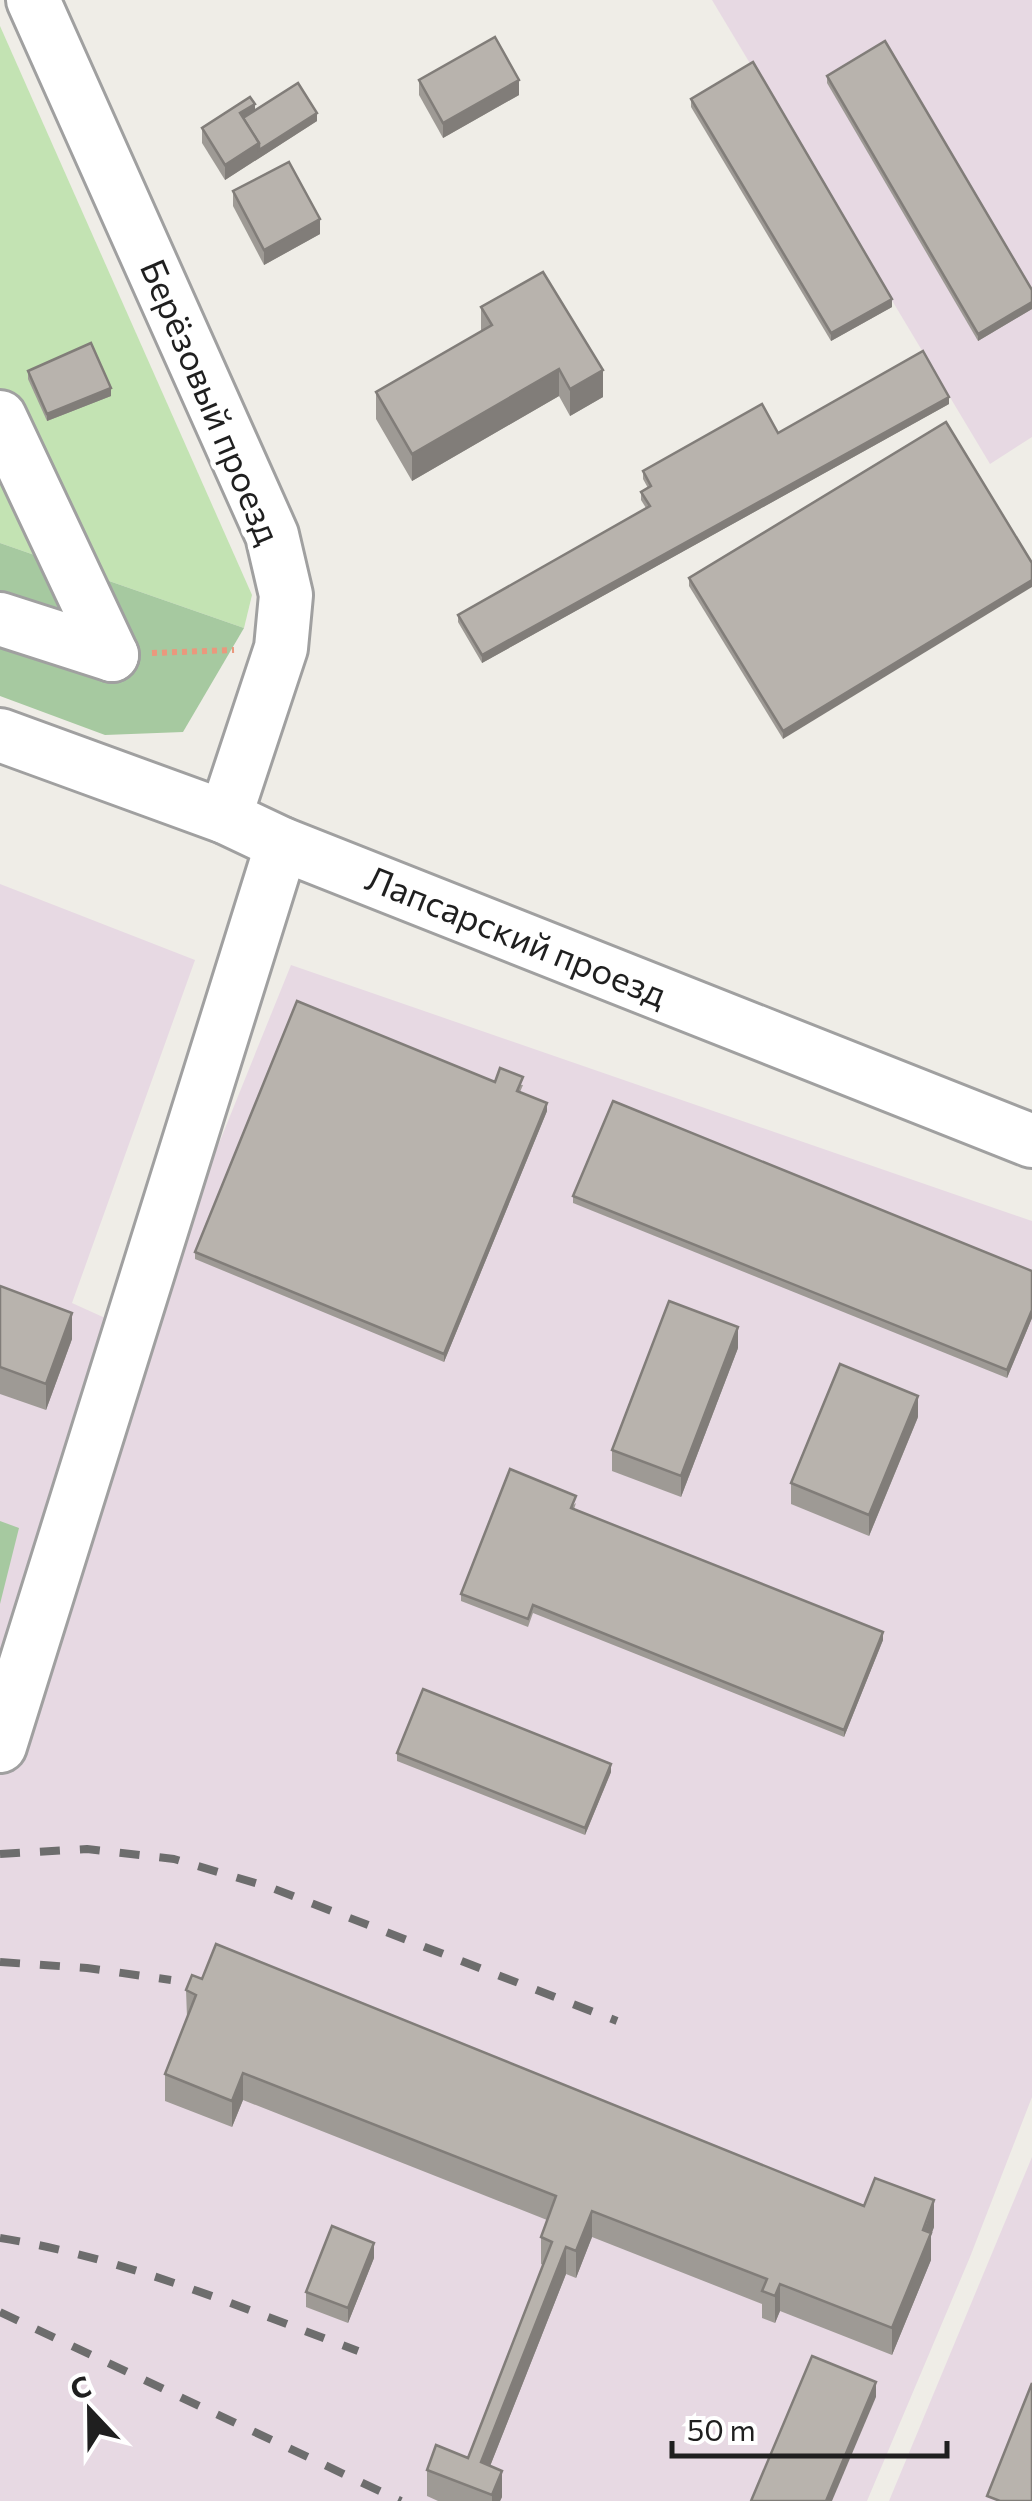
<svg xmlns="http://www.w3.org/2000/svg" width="1032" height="2501" font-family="Commissioner,sans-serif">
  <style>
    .industrial { fill: #e7d9e3 }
    .grass { fill: #c3e3b3 }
    .forest { fill: #a6c9a0 }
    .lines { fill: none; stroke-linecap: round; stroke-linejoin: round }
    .minor-casing { stroke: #a0a0a0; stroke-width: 58 }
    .path { stroke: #ea987d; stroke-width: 6; stroke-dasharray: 5 5; stroke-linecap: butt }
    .minor { stroke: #fff; stroke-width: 52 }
    .rail { stroke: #6d6d6d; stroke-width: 8; stroke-dasharray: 20 20; stroke-linecap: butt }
    .wall { fill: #9e9a95 }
    .shaded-wall { fill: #817d79 }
    .building { fill: #b8b3ad; stroke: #817d79; stroke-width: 2.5 }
    .labels { text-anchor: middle; stroke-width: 10; stroke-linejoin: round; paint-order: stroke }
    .street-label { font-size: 35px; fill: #1f1f1f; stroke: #fff }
  </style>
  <rect width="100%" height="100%" fill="#efede7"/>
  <g class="industrial">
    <polygon points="712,0 1032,0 1032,437 990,464"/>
    <polygon points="0,884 195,960 72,1303 147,1337 169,1267 291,965 1032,1221 1032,2097 970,2257 867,2501 0,2501"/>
    <polygon points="1032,2157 1032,2501 889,2501"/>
  </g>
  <polygon class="grass" points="0,26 252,595 244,628 0,543"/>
  <g class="forest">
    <polygon points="0,543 244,628 183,732 105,735 0,696"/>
    <polygon points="0,1521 19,1528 0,1604"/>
  </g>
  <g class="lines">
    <g class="minor-casing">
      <g id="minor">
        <polyline points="33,0 272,535 286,595 281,648 225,817"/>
        <polyline points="0,417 112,655"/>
        <polyline points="0,619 112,655"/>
        <polyline points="0,735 225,817 282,844 1032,1141"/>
        <polyline points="0,1746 282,844"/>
      </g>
    </g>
    <polyline class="path" points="152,653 234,650"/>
    <use href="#minor" class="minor"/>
    <g class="rail">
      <polyline points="0,1854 87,1849 174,1859 272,1888 617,2021"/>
      <polyline points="0,1962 87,1968 171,1980"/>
      <path d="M0 2238C125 2258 240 2307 358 2351"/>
      <polyline points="0,2312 401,2501"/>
    </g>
  </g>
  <g class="wall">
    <polygon points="827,76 1032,290 1032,309 978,341 827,83"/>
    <polygon points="419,80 519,95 443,138 419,95"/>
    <polygon points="691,99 892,307 831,341 691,107"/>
    <polygon points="255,111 317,121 225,180 202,143 202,128"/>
    <polygon points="233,191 320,234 264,265 233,206"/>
    <polygon points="481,307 603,397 570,416 559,396 412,481 376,419 376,392 481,332"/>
    <polygon points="28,371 111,396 47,421 28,379"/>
    <polygon points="949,404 482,663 458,622 458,615 646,508 641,500 641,492 648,488 643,479 643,471 778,433"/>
    <polygon points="946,422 783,739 689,586 689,578"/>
    <polygon points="495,1082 523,1085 520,1092 547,1111 444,1362 195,1259 195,1252"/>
    <polygon points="573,1196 1032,1271 1032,1318 1007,1378 573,1203"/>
    <polygon points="0,1286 72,1339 46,1410 0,1394"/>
    <polygon points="738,1348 681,1497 612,1471 612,1450"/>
    <polygon points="918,1417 869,1536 791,1504 791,1483"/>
    <polygon points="576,1503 574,1509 883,1640 844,1737 533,1613 528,1627 461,1601 461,1594"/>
    <polygon points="397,1753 611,1772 585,1835 397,1761"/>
    <polygon points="186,1990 934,2227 931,2235 931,2260 892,2355 780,2311 775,2323 762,2318 762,2304 592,2237 576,2278 566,2274 490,2466 502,2497 500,2501 438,2501 427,2496 427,2470 468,2458 543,2265 541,2264 541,2237 547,2220 243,2100 232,2127 165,2101 165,2074 187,2017"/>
    <polygon points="374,2258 348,2323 306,2307 306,2292"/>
  </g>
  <g class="shaded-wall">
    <polygon points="519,80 519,95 443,138 443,123"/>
    <polygon points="255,104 255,119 240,120 240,113"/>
    <polygon points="317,113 317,121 225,180 225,165 259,143"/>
    <polygon points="320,219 320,234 264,265 264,250"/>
    <polygon points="892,299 892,307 831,341 831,333"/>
    <polygon points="1032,302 1032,309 978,341 978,334"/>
    <polygon points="559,369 559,396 412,481 412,454"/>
    <polygon points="603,370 603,397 570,416 570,389"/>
    <polygon points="111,388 111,396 47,421 47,414"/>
    <polygon points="949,397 949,404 482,663 482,655"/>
    <polygon points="1032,580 1032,587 783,739 783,731"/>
    <polygon points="547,1103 547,1111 444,1362 444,1354"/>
    <polygon points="1032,1310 1032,1318 1007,1378 1007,1370"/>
    <polygon points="72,1313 72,1339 46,1410 46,1384"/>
    <polygon points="738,1327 738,1348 681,1497 681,1476"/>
    <polygon points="918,1396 918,1417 869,1536 869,1515"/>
    <polygon points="883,1632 883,1640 844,1737 844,1730"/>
    <polygon points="611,1764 611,1772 585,1835 585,1828"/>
    <polygon points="243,2073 243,2100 232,2127 232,2101"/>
    <polygon points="934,2200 934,2227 931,2235 931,2260 892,2355 892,2328"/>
    <polygon points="592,2211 592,2237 576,2278 576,2251"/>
    <polygon points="374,2243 374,2258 348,2323 348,2308"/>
    <polygon points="566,2247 566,2274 481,2489 481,2462"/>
    <polygon points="780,2284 780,2311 775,2323 775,2296"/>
    <polygon points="876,2382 876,2397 832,2501 826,2501"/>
    <polygon points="502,2471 502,2497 500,2501 492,2501 492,2495"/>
  </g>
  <g class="building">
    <polygon points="495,37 519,80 443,123 419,80"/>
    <polygon points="885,41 1032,290 1032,302 978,334 827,76"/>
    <polygon points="753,62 892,299 831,333 691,99"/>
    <polygon points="298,83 317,113 259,150 259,143 243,118"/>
    <polygon points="250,97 255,104 240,113 259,143 225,165 202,128"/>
    <polygon points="289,162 320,219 264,250 233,191"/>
    <polygon points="543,272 603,370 570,389 559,369 412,454 376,392 492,325 481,307"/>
    <polygon points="91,343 111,388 47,414 28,371"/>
    <polygon points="923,351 949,397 482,655 458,615 650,506 641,492 651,486 643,471 762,404 778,433"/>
    <polygon points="946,422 1032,563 1032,580 783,731 689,578"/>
    <polygon points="297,1001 495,1082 500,1068 523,1077 517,1091 547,1103 444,1354 195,1252"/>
    <polygon points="613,1101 1032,1271 1032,1310 1007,1370 573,1196"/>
    <polygon points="0,1286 72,1313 46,1384 0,1367"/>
    <polygon points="669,1301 738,1327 681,1476 612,1450"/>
    <polygon points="840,1364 918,1396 869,1515 791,1483"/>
    <polygon points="510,1469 576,1496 571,1508 883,1632 844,1730 533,1605 528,1619 461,1594"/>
    <polygon points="423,1689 611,1764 585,1828 397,1753"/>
    <polygon points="216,1944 864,2206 875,2178 934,2200 923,2230 931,2233 892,2328 780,2284 775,2296 762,2291 767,2279 592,2211 576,2251 566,2247 481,2462 502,2471 492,2495 427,2470 436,2445 468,2458 552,2242 541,2237 556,2196 243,2073 232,2101 165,2074 196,1995 186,1990 192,1975 202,1979"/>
    <polygon points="332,2226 374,2243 348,2308 306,2292"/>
    <polygon points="812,2356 876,2382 826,2501 751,2501"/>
    <polygon points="1032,2383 1032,2501 1000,2501 987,2496"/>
  </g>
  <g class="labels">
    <g class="street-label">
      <text transform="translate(210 402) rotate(67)" y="12">Берёзовый проезд</text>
      <text transform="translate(516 937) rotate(22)" y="12">Лапсарский проезд</text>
    </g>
  </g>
  <g transform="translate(90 2411) rotate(338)" stroke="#ffffff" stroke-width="8" paint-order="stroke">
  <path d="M0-8L18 38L0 25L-18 38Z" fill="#1f1f1f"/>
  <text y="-15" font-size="28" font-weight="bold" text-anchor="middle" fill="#1f1f1f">С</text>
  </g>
  <path d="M672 2441v15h275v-15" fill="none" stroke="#1f1f1f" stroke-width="5"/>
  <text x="687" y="2441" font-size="30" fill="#1f1f1f" stroke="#ffffff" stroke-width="8" paint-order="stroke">50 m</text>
</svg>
